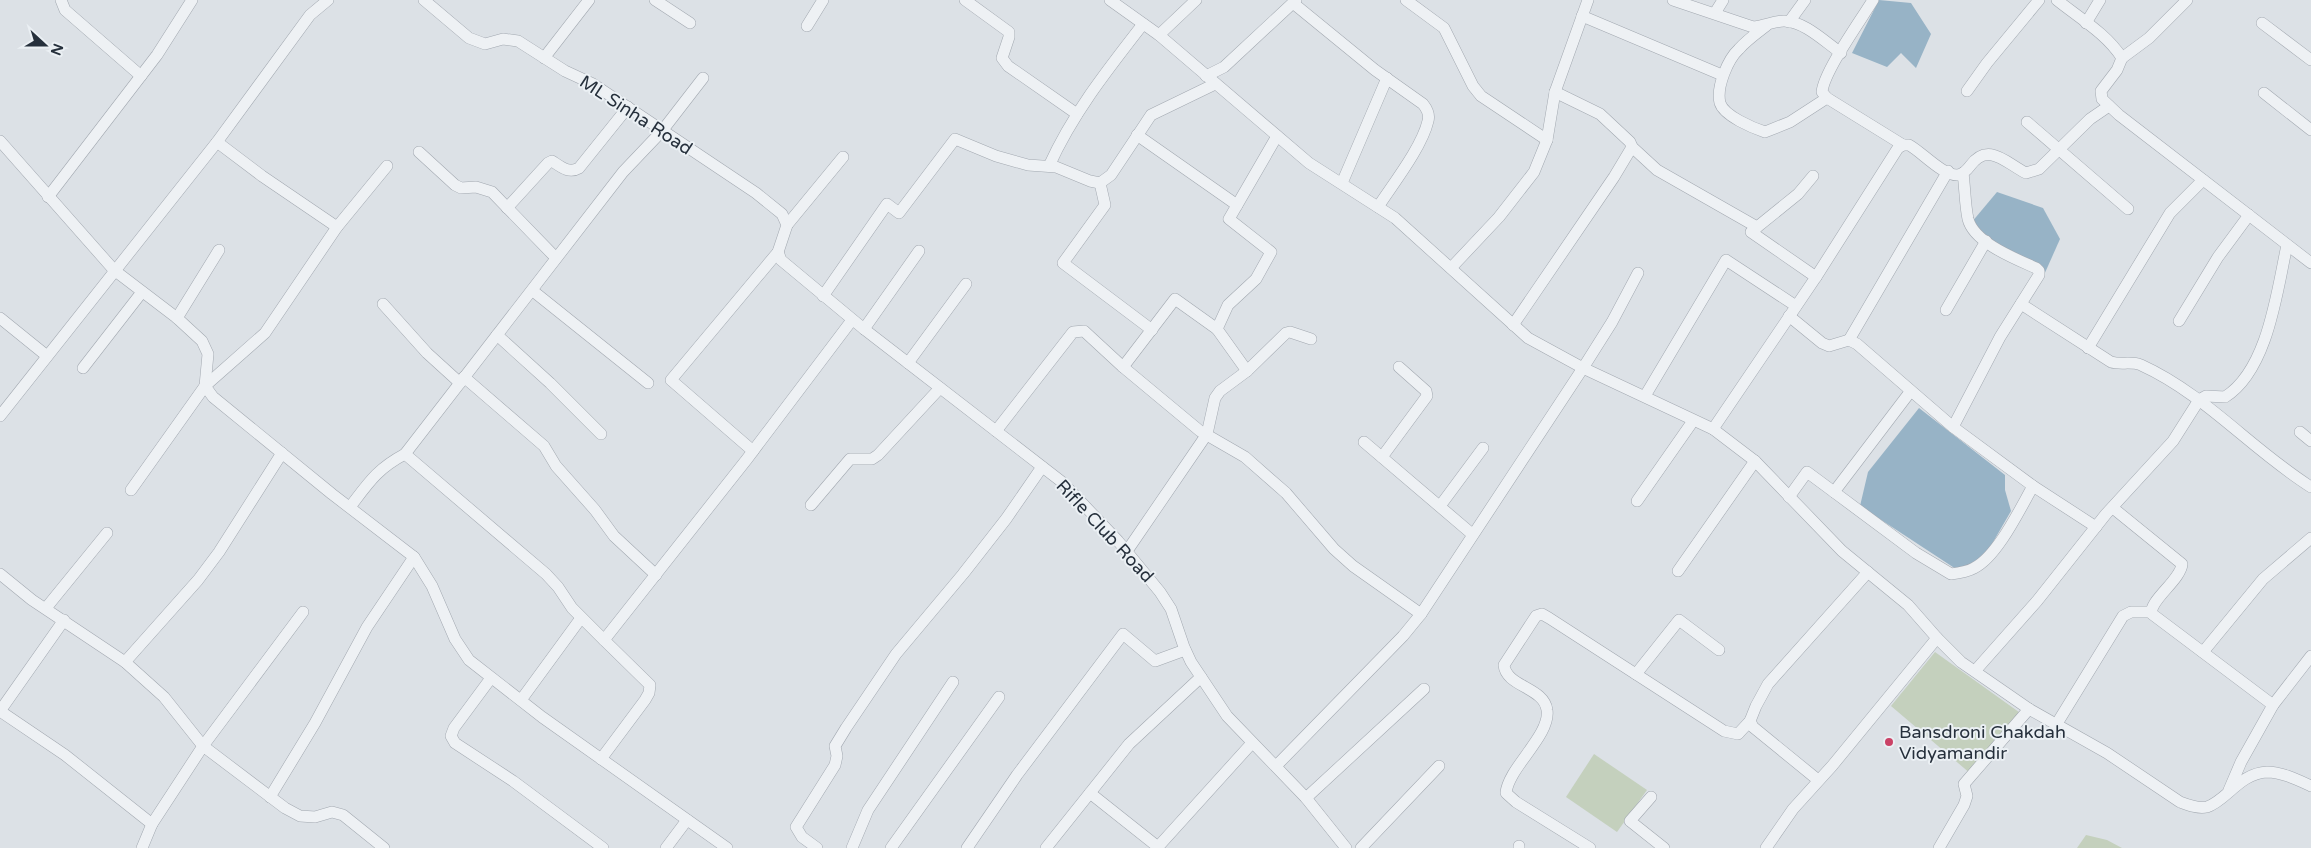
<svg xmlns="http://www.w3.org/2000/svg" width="2311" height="848" font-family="'Varela Round',sans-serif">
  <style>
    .green { fill: #c4d0bd }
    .water { fill: #97b3c6 }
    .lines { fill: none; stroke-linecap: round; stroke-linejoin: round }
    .minor-casing { stroke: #a2a8b0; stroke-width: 12 }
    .minor { stroke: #eef1f4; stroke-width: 11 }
    .poi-dot { fill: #ca4266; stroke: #ebf0f4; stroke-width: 2 }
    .labels { text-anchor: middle; stroke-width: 4; stroke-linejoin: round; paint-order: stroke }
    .street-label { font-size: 18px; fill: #26303c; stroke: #ebf0f4 }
    .poi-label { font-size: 18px; fill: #26303c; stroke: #ebf0f4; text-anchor: start }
  </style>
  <rect width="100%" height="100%" fill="#dce1e6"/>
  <g class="green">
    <polygon points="1935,652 2023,715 1971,774 1891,706"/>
    <polygon points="1594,754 1647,790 1617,832 1566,797"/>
    <polygon points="2086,835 2107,840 2122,848 2077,848"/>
  </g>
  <g class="water">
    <polygon points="1879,0 1911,3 1931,34 1916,68 1901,53 1887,67 1852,53"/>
    <polygon points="1997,192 2043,208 2060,239 2044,275 1992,249 1971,223"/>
    <polygon points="1919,408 2005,475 2005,490 2011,511 1985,556 1959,571 1860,506 1868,472"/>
  </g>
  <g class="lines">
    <g class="minor-casing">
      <g id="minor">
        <polyline points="61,0 65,10 141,76"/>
        <polyline points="424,0 469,38 485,44 503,39 518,41 565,71 593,84 756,193 782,214 787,225 778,252 671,380 753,451"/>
        <polyline points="655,0 690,23"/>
        <polyline points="965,0 1009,32 1009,37 1002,58 1008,66 1077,114"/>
        <path d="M1110 0 1159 35 1309 163 1395 218 1528 338 1583 368 1713 429 1755 461 1842 551 1908 605 1937 638 1961 662 2029 709 2107 753 2180 802C2188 805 2198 809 2207 807 2226 801 2240 773 2267 772 2282 772 2298 780 2311 786"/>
        <polyline points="1406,0 1444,28 1473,86 1481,96 1547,140"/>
        <path d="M1673 0 1753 27C1764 26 1774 21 1784 21 1804 21 1825 42 1841 53"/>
        <path d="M1873 0C1861 20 1824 71 1822 92L1827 98 1903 145"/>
        <path d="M2057 0C2078 17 2107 34 2122 58L2117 70 2101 91 2102 99 2119 115 2311 263"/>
        <path d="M1293 3 1375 70 1423 104C1427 109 1430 114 1428 121 1422 147 1393 184 1378 207"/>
        <polyline points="1715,13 1723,0"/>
        <polyline points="1582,16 1722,75"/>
        <polyline points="1789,22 1805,0"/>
        <polyline points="2086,23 2100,0"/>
        <polyline points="2262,23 2311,60"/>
        <polyline points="807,26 823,0"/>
        <path d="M1766 26C1757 33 1747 40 1739 49 1728 59 1716 87 1720 103 1724 116 1753 128 1765 132L1790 122 1827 98"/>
        <polyline points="1159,35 1196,0"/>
        <polyline points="544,58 589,0"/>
        <polyline points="2122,58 2149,38 2187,0"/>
        <polyline points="1206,76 1224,67 1296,0"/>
        <polyline points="1967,91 1987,63 2039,0"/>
        <polyline points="2264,93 2311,130"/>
        <polyline points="2027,122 2128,209"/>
        <polyline points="1137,135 1237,205"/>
        <polyline points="0,141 114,270 177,318 202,341 208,354 205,386 213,397 332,494 414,557 432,586 455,639 469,660 542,717 727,848"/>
        <polyline points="217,142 262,176 337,227"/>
        <polyline points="1632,147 1657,170 1757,227"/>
        <polyline points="419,152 455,185 461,188 476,187 492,192 556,258"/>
        <path d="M1049 166C1073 113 1108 69 1143 24"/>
        <path d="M1963 173C1965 188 1965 205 1968 219 1974 243 2016 259 2036 268L2039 271V275L2000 337 1953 427 2033 486 2096 527"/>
        <polyline points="1813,176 1798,194 1751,232 1816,277"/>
        <polyline points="1100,183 1105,205 1063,263 1152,330"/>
        <polyline points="1342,183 1387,78"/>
        <polyline points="48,197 157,55 192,0"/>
        <path d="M507 208 548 163 552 161C561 167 569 174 579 168L628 107"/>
        <polyline points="787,225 843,157"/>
        <polyline points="778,252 781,260 864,329 1062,482 1118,541 1160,592 1171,609 1184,647 1191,662 1227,716 1306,798 1346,848"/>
        <polyline points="1451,268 1499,217 1534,172 1547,140 1555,92 1588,0"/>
        <polyline points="533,291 648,383"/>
        <polyline points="823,296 887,204 899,213 955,139 996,156 1028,165 1056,167 1090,181 1100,183 1111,175 1151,115 1215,84"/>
        <polyline points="383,304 427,353 460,383"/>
        <path d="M2021 304 2111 362C2121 365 2131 361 2141 365 2205 394 2252 450 2311 487"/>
        <polyline points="1946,310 1986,241"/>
        <polyline points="1789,316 1822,343 1829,346 1849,340 1857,344 1953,427"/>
        <polyline points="0,318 47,356"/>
        <polyline points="177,318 219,250"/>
        <polyline points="2179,321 2218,257 2249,215"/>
        <polyline points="1513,325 1614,177 1632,147 1630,142 1600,114 1555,92"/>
        <polyline points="864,329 919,251"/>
        <polyline points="497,335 550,383 601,434"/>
        <polyline points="1849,340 1948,171"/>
        <polyline points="2088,348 2170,213 2203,180"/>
        <polyline points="908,363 966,284"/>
        <polyline points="1123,367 1175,299 1217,329"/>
        <polyline points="83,368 142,292"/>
        <polyline points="1247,371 1217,329 1228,305 1256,279 1271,252 1229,219 1277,136"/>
        <polyline points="464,377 544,446 556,466 595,510 614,536 656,575"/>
        <path d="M1910 392 1834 492 1916 553 1951 574C1959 573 1967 572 1974 568 1997 557 2020 509 2033 486"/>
        <polyline points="1645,396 1726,260 1796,306"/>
        <polyline points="0,416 217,142 310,15 328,0"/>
        <path d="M1713 429 1816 277 1898 148 1903 145H1909C1922 152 1943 176 1958 175 1963 174 1967 170 1970 166 1988 141 2006 163 2026 173L2039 169 2090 119 2109 106"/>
        <polyline points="996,431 1073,332 1084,331 1123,367 1200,431 1245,457 1286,493 1334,549 1353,566 1421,614"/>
        <polyline points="2300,432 2311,441"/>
        <polyline points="1364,442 1472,534"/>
        <polyline points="282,453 219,552 198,580 125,662 164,697 203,746 303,612"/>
        <polyline points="405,454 546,574 558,587 572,608 604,640"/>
        <polyline points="1382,457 1427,396 1426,391 1399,367"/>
        <polyline points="131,490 205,386 265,333 337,227 387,166"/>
        <polyline points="1789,497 1807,472 1834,492"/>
        <polyline points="1637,501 1693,421"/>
        <polyline points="811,505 850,459 872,459 878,455 940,388"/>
        <polyline points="1440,506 1483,448"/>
        <path d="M350 507C369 482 377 469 405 454L623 172 662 131 703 78"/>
        <path d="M2113 508 2182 564C2181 580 2148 601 2152 614L2273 705"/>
        <polyline points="1127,551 1207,434 1215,398 1220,391 1247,371 1286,333 1290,332 1311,339"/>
        <polyline points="1678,571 1755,461"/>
        <polyline points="0,574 32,600 125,662"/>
        <polyline points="46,608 107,533"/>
        <polyline points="2203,652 2263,579 2311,538"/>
        <path d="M1975 671 2037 601 2106 514 2173 441 2199 400 2206 396 2225 397C2268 370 2277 291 2287 245"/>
        <polyline points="1636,674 1679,620 1719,650"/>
        <polyline points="491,678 454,728 451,736 455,743 513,781 603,848"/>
        <polyline points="521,700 581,618"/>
        <polyline points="0,711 65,755 152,824"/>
        <polyline points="0,711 64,620"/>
        <polyline points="2056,725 2123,616 2131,612 2151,612"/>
        <polyline points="601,759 645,700 649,693 650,685 604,640 747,459 852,320"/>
        <polyline points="1276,766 1403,636 1421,614 1583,368 1612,322 1638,273"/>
        <polyline points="1818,780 1753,727 1750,721 1756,706 1768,684 1868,572"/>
        <polyline points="2229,790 2241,762 2273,705 2311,656"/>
        <polyline points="1090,793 1158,847"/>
        <polyline points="270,797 315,723 367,627 414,557"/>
        <polyline points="1651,797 1630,821 1664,848"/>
        <polyline points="1306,798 1424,689"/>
        <polyline points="142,848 152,824 203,746 285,808 300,816 315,817 332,812 343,815 384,848"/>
        <polyline points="666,848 687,820"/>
        <polyline points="817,848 802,837 796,827 835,765 837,756 835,746 846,728 896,654 963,574 1006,519 1042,467"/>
        <polyline points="852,848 868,810 953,682"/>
        <polyline points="891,848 999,697"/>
        <polyline points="967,848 1017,775 1123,634 1155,661 1185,650"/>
        <polyline points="1046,848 1129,744 1201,677"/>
        <polyline points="1157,848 1252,743"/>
        <polyline points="1361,848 1439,766"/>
        <polyline points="1519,848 1519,846"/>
        <path d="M1590 848 1516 802 1506 793C1508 768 1551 735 1547 710 1544 687 1506 687 1504 665L1536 616 1542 614 1549 618 1724 731 1738 734 1750 721"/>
        <polyline points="1766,848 1793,809 1832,766 1937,638"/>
        <polyline points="1939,848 1964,805 1967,796 1964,784 2029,709"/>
      </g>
    </g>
    <use href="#minor" class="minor"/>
  </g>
  <circle class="poi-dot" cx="1889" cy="742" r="5"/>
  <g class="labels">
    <g class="street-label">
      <text transform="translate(636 115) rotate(33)" y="6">ML Sinha Road</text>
      <text transform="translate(1105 531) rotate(47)" y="6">Rifle Club Road</text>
    </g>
    <g class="poi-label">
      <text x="1899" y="738">Bansdroni Chakdah<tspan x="1899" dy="21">Vidyamandir</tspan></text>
    </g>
  </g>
  <g transform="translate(45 45) rotate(111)" stroke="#ebf0f4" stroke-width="4" paint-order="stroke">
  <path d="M0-4L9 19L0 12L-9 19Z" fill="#26303c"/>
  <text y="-8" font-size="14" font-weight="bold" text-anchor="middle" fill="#26303c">N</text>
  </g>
</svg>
